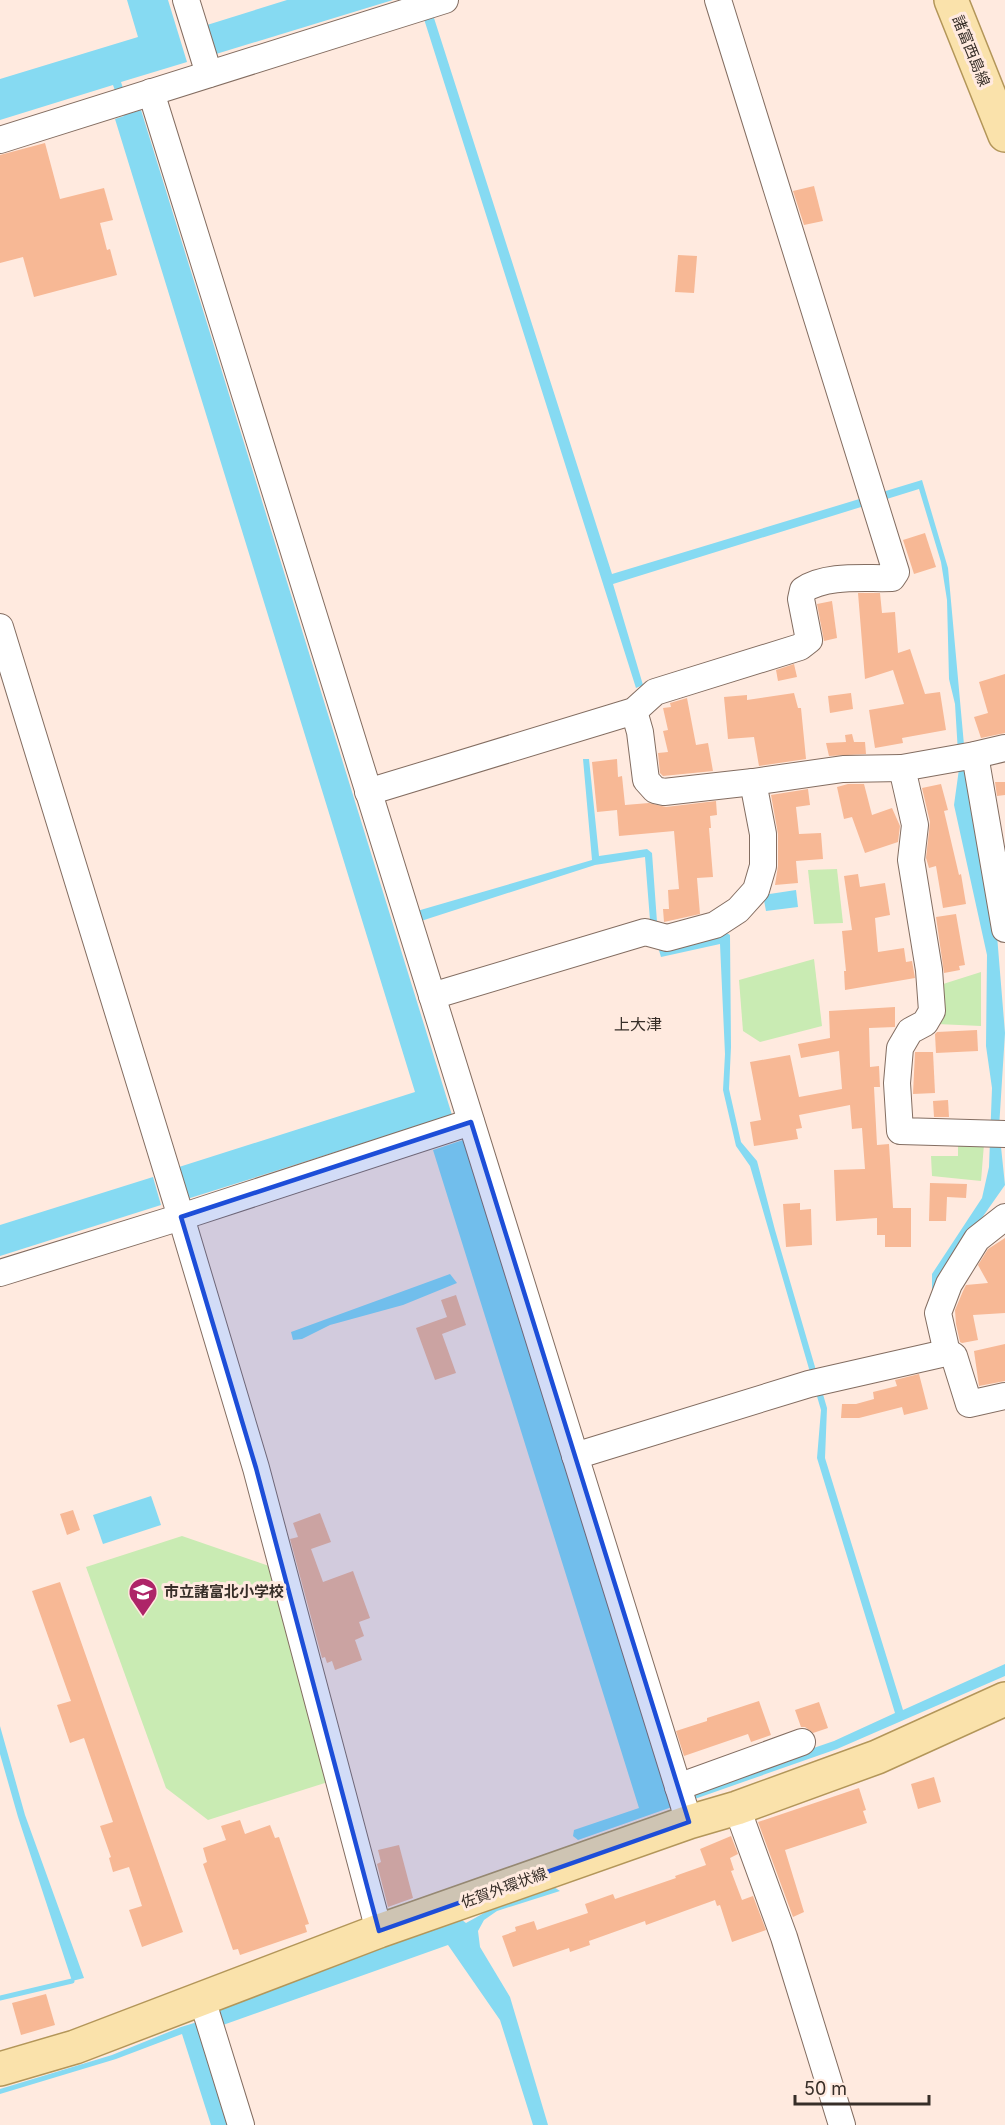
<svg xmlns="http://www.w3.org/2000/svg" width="1005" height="2125" font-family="Inter,'Noto Sans JP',sans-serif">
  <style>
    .green { fill: #c9ebb3 }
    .water { fill: #86daf2 }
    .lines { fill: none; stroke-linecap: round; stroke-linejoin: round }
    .stream { stroke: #86daf2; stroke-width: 5 }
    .building { fill: #f7b895 }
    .minor-casing { stroke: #836d61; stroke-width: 28 }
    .major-casing { stroke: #b39659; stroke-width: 36 }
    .minor { stroke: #fff; stroke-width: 26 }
    .major { stroke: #fae2ab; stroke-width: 33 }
    .marked { fill: #1d4ed8; fill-opacity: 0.2; stroke: #1d4ed8; stroke-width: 4.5; stroke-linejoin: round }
    .labels { text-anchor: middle; stroke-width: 6; stroke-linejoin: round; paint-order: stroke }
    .street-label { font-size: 15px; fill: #372e28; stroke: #ffeadf }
    .poi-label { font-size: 15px; font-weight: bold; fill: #372e28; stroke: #ffeadf; text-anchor: start }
    .neighbourhood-label { font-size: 16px; fill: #372e28; stroke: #ffeadf }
  </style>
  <rect width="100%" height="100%" fill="#ffeadf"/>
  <g class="green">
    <polygon points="837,869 843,923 814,924 808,870"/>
    <polygon points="814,959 822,1026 760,1042 743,1031 739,980"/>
    <polygon points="981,972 981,1026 937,1024 940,985"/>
    <polygon points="958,1143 984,1144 981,1181 932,1176 931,1156 958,1156"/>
    <polygon points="182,1536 269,1566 328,1782 208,1820 166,1788 86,1567"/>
  </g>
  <g class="water">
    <polygon points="127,0 168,0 187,62 121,82 131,113 141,110 452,1115 187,1199 179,1167 415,1092 115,119 124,116 113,85 0,120 0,79 138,37"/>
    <polygon points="287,0 393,0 216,54 207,25"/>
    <polygon points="434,18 612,574 922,480 948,568 964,745 995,911 1005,1033 999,1128 1005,1185 939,1279 932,1300 932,1274 982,1198 989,1167 992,1088 986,1046 987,955 954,805 959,769 955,704 949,679 947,600 941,562 919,489 613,584 643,685 636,688 424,19"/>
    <polygon points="583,759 589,759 599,856 647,849 652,853 657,922 667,949 725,932 730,935 731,1047 729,1089 741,1142 757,1161 775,1230 827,1408 825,1458 903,1710 1005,1664 1005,1676 837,1749 578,1840 573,1836 574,1830 639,1808 433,1150 463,1140 671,1797 834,1741 895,1713 817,1458 821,1410 750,1166 736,1146 723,1090 725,1054 720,944 661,957 650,920 645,857 595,865 421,921 417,911 592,860"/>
    <polygon points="796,890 798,907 766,911 763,895"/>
    <polygon points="153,1177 161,1205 0,1256 0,1225"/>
    <polygon points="450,1274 457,1283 403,1305 330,1325 302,1339 293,1340 291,1332"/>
    <polygon points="151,1496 161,1525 103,1544 93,1515"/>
    <polygon points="0,1726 25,1815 84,1978 72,1981 18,1817 0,1754"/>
    <polygon points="551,1885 560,1891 497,1911 484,1920 478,1931 480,1947 510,1997 548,2125 533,2125 500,2020 448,1945 223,2025 222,2020 230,2125 211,2125 182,2034 116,2059 0,2094 0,2089 112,2055 181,2027 220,2015 219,2009 458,1917 466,1923 493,1908"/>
  </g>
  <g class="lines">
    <polyline class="stream" points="0,1998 72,1981"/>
  </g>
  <g class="building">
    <polygon points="45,143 60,199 104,188 113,220 100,223 107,250 110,249 117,275 34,297 23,257 0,263 0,155"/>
    <polygon points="814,186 823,221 804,225 793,191"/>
    <polygon points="678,255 697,256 694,293 675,292"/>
    <polygon points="925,533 936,567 914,574 903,540"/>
    <polygon points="858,593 880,593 882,613 895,612 898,653 910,649 925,694 940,692 946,730 902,738 903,743 875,748 869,710 904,704 893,670 865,679"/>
    <polygon points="832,601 837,638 824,641 817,604"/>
    <polygon points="794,664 797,677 778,681 776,670"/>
    <polygon points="1005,674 1005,733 981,738 974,717 988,713 979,682"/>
    <polygon points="794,693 798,708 801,708 806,759 759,766 754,737 728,739 724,697 747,695 747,700"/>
    <polygon points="851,693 853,709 830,713 828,696"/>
    <polygon points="687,698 696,745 708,743 713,771 663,776 660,773 658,753 668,752 663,731 668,730 663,708 671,707 670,703"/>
    <polygon points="852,734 854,742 865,742 866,754 829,756 826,743 846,742 845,735"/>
    <polygon points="617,759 618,777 622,776 625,805 649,803 666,807 716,801 717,815 710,816 711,828 709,828 713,877 697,878 700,914 664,922 663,909 669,909 668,890 679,889 674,831 619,836 617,810 597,812 592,762"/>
    <polygon points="995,782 1005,782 1005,795 997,796"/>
    <polygon points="848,784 864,784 872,815 892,808 900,826 898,842 865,853 852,817 844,819 837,787"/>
    <polygon points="941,784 948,810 944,811 959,875 961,874 966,904 943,908 936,866 929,868 926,858 930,822 922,788"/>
    <polygon points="808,789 810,805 796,807 799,834 821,833 823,859 796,861 798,883 775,885 778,866 778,834 771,795"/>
    <polygon points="858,874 860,887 885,883 890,915 875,918 878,952 904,948 906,962 912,961 915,978 845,990 844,971 846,971 842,931 852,930 844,876"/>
    <polygon points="956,914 965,965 959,966 960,970 944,973 936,917"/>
    <polygon points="895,1007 895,1027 869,1028 870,1067 879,1066 880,1087 874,1087 877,1145 889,1144 893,1208 911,1208 911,1247 885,1247 885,1235 877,1235 877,1218 836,1221 834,1170 865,1169 862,1128 852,1129 850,1105 799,1115 802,1128 796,1129 798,1139 754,1146 750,1122 761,1120 750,1062 790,1055 799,1097 842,1089 839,1051 801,1058 798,1044 830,1038 829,1011"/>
    <polygon points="977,1030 978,1051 936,1053 935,1034 937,1032"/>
    <polygon points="915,1052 933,1052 935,1093 913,1094"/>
    <polygon points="948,1100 949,1117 934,1117 933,1101"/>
    <polygon points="930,1183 967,1184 966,1198 947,1197 946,1221 929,1221"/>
    <polygon points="800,1203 800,1210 811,1209 812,1245 786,1247 783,1204"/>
    <polygon points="1005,1238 1005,1313 973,1315 978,1340 962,1343 960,1342 956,1324 955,1310 963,1291 966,1285 988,1283 978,1265 988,1249"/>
    <polygon points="456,1295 466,1325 442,1334 456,1373 435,1380 416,1328 447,1317 441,1300"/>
    <polygon points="1005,1344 1005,1381 979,1386 974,1351"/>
    <polygon points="919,1374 928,1409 904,1415 902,1407 859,1418 841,1418 842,1404 856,1404 874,1399 873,1392 897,1386 895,1380"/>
    <polygon points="73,1510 80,1530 67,1535 60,1514"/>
    <polygon points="320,1513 331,1542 311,1549 323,1582 353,1571 370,1618 359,1622 364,1636 355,1640 362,1660 335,1670 332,1661 327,1663 325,1657 322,1658 290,1539 298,1537 293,1523"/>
    <polygon points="60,1582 183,1932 142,1947 129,1910 142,1906 129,1867 113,1872 109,1858 111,1857 100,1826 113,1822 84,1738 70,1743 57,1705 71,1701 32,1591"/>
    <polygon points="759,1701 771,1735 751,1742 748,1734 684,1756 676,1731 707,1721 707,1718"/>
    <polygon points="819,1702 828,1728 813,1733 805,1727 801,1727 795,1710"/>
    <polygon points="934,1777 941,1802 918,1809 911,1784"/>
    <polygon points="859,1788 866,1810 863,1811 867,1823 785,1850 804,1912 793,1917 758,1822"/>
    <polygon points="240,1820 245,1834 270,1825 275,1838 279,1837 309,1924 305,1925 307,1932 240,1955 238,1949 233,1950 203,1864 207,1862 203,1848 226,1840 221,1826"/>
    <polygon points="731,1836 738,1854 730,1858 734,1870 731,1871 742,1900 753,1896 766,1930 732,1942 720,1905 717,1906 715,1900 646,1925 645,1921 589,1941 590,1945 570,1952 569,1948 513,1967 502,1936 516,1931 515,1927 534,1921 537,1930 588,1913 585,1904 613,1894 615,1899 676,1878 675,1876 706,1865 700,1849"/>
    <polygon points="399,1845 413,1898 388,1907 377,1864 381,1862 378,1850"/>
    <polygon points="46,1994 55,2025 21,2035 12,2003"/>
  </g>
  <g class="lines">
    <g class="minor-casing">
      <g id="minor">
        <polyline points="186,0 209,74"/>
        <polyline points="151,92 689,1822"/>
        <polyline points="0,140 445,0"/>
        <polyline points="0,627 181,1217 256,1468 379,1931"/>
        <polyline points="634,711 640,732 646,780 655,790 664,792 753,782 843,769 902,768"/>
        <polyline points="1005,748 975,755 902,768 915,825 911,860 929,970 932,1011 925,1023 910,1031 900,1048 897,1083 900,1131 1005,1134"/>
        <polyline points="975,755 1005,929"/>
        <path d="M368 792 634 711 655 692 800 647 809 640 801 599 803 590C827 574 865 579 892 578L896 572 718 0"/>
        <polyline points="432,996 645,932 667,938 715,925 738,910 756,890 763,866 763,834 753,782"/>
        <polyline points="0,1273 181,1217 471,1122"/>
        <polyline points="943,1349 954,1356 969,1404 1005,1396"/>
        <polyline points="575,1456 809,1384 941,1354 945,1344 938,1313 949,1284 977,1239 1005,1217"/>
        <polyline points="678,1787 802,1742"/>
        <polyline points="737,1808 784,1937 842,2125"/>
        <polyline points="202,1999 241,2125"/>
      </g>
    </g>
    <g class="major-casing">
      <g id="major">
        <polyline points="951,0 1005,135"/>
        <polyline points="0,2069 75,2047 379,1931 689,1822 737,1808 877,1757 1005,1699"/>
      </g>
    </g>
    <use href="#minor" class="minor"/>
    <use href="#major" class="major"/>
  </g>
  <path class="marked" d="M471 1122 689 1822 379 1931 256 1468 181 1217Z"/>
  <defs>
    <g id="school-pin" transform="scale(1.5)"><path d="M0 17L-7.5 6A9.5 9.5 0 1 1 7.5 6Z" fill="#ae2568" stroke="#ffeadf"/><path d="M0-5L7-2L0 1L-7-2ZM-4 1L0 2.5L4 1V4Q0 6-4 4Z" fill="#fff"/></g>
  </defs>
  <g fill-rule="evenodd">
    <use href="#school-pin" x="143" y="1592"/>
  </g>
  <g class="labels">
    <g class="street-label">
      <text transform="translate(971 51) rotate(68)" y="5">諸富西島線</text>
      <text transform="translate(504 1888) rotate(-20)" y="5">佐賀外環状線</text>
    </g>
    <g class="poi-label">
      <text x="164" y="1597">市立諸富北小学校</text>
    </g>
    <g class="neighbourhood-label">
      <text x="638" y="1030">上大津</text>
    </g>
  </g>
  <path d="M795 2095v9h134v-9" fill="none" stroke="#372e28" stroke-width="3"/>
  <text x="804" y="2095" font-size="18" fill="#372e28" stroke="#ffeadf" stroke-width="4.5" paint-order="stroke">50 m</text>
</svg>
